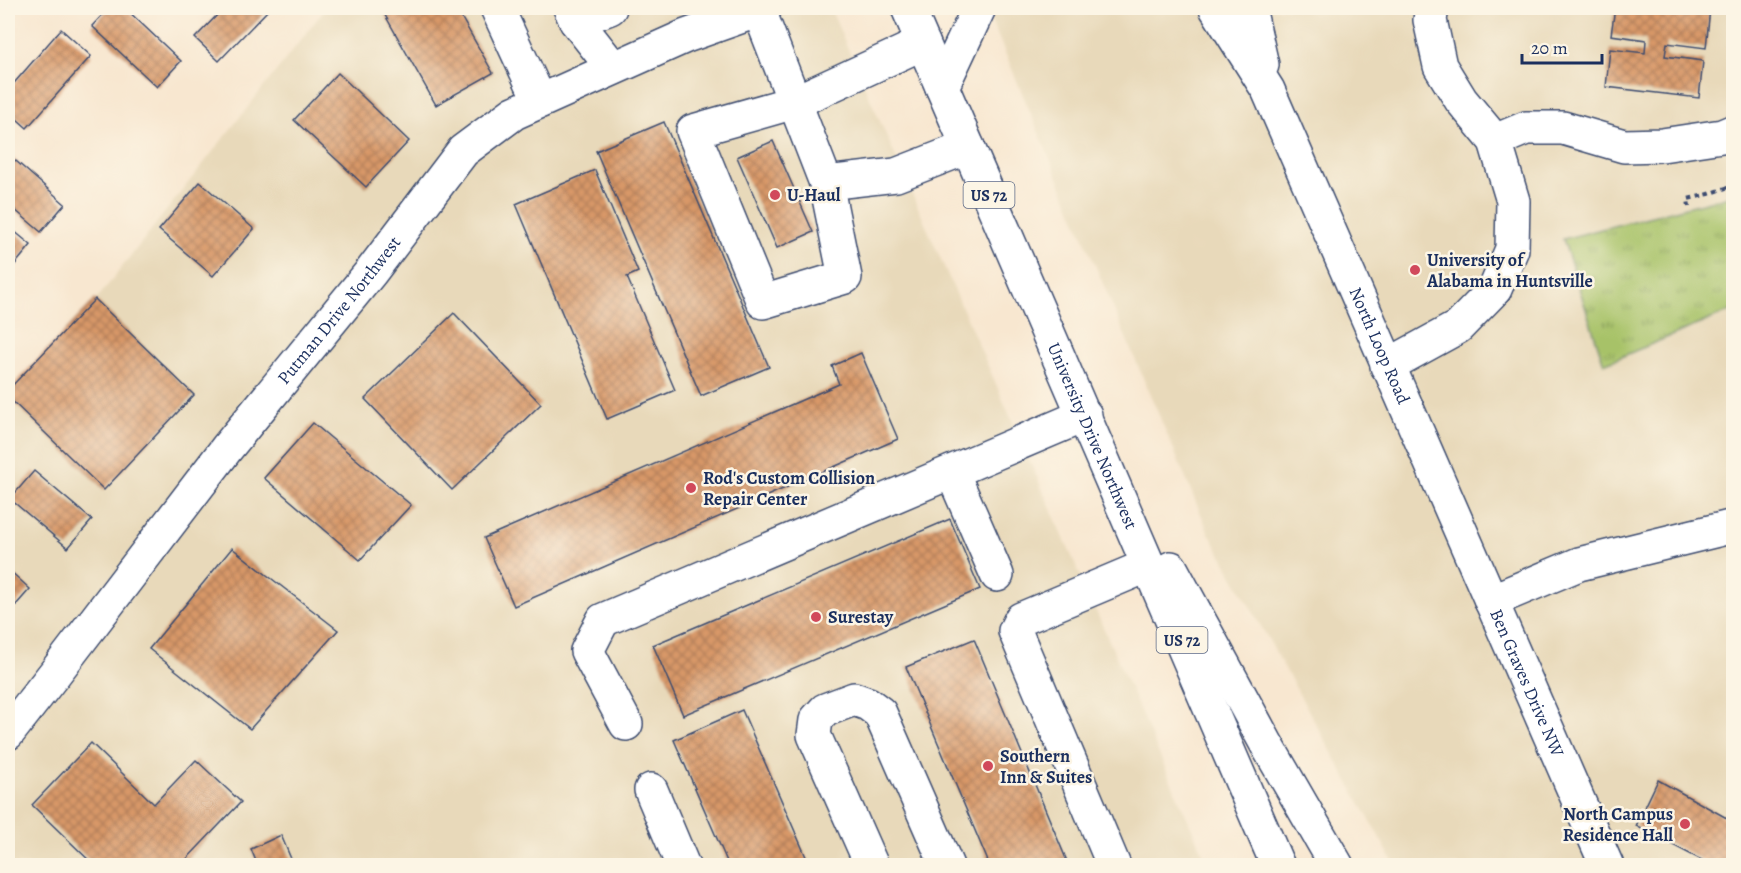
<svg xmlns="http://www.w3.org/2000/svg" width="1741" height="873" font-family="Alegreya,serif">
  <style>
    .built { fill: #e8d9ba }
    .park { fill: url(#park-tufts); stroke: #617863; stroke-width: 1.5 }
    .building { fill: url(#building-cross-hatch) }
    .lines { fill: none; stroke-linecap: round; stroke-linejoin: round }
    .minor-casing { stroke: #3c4b6f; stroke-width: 36 }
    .highway-casing { stroke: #3c4b6f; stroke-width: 36 }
    .path { stroke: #3c4b6f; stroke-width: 4; stroke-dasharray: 4.5 4.5; stroke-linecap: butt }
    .minor { stroke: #fff; stroke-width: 33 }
    .highway { stroke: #fff; stroke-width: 33 }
    .poi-dot { fill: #d1495b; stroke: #fcf5e5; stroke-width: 2 }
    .labels { text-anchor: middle; stroke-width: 5; stroke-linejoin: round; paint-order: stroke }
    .shield { fill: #fcf5e5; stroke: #5e6a86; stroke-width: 1.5 }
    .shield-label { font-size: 16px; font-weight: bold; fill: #1b2f5e }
    .poi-label { font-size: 18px; font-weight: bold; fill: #1b2f5e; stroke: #fcf5e5; text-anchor: start }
    .street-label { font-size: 18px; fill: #1b2f5e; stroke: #fcf5e5 }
  </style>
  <defs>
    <pattern id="park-tufts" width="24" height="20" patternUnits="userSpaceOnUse" patternTransform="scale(1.5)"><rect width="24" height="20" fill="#a7c268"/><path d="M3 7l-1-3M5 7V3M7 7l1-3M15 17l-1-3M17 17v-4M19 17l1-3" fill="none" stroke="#879e59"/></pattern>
    <pattern id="building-cross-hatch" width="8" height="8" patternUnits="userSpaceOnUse" patternTransform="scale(1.5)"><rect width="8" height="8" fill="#d89868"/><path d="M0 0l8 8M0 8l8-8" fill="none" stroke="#ae7c59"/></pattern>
  </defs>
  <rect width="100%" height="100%" fill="#fcf5e5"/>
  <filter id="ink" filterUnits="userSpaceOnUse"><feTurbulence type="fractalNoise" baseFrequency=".0167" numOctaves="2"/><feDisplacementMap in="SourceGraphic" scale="12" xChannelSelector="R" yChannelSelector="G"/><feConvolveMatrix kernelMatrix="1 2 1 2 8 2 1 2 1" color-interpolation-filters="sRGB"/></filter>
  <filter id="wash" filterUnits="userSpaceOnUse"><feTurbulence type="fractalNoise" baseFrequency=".008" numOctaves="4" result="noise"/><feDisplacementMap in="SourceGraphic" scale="24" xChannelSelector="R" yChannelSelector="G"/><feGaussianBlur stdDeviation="1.35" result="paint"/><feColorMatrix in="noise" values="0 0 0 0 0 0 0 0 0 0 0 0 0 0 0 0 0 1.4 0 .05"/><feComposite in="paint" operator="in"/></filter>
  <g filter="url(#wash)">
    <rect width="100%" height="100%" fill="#f8e7d0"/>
    <g class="built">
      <polygon points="326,8 830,8 1208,865 8,865 8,412"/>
      <polygon points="986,8 1733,8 1733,865 1395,865 1209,533"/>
    </g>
    <polygon class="park" points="1733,195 1733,310 1604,364 1563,239"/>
    <g id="blocks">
      <g class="building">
        <polygon points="109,8 125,8 181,61 157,87 92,26"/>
        <polygon points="224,8 270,8 219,61 195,38"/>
        <polygon points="381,8 456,8 493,73 436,105"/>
        <polygon points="1615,8 1710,8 1706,48 1667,43 1665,56 1703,61 1699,98 1606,87 1610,49 1645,53 1646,40 1611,35"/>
        <polygon points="61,29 91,56 27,128 8,111 8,90"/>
        <polygon points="338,73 409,141 366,187 294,120"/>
        <polygon points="664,122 769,367 701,396 596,151"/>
        <polygon points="773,141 813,232 777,248 737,157"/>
        <polygon points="8,154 65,204 41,232 8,204"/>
        <polygon points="595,170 638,272 627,277 675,390 607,419 516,204"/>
        <polygon points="200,182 254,229 213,276 159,230"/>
        <polygon points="8,226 31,245 8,273"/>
        <polygon points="95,299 194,395 104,490 8,397 8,390"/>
        <polygon points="454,313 541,404 452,490 365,399"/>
        <polygon points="861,353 898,439 514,606 484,538 839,384 832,366"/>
        <polygon points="313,423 411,505 360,560 264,478"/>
        <polygon points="34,471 92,520 68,548 10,499"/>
        <polygon points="950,519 980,589 683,715 653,645"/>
        <polygon points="232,548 338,630 250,729 149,649"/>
        <polygon points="8,569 30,589 8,614"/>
        <polygon points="974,639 1069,866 990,866 906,667"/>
        <polygon points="742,710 810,866 729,866 674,740"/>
        <polygon points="91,743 154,804 196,760 241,802 180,866 95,866 32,805"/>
        <polygon points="1658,780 1734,822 1734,866 1713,866 1636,826"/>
        <polygon points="281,835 294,866 258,866 251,849"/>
      </g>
    </g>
  </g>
  <g filter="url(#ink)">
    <use href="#blocks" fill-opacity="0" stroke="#3c4b6f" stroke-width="1.5"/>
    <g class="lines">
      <g class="minor-casing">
        <g id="minor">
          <polyline points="497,8 540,101"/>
          <polyline points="570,8 576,21 613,68"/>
          <polyline points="758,8 826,183 896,175 968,147"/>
          <path id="s1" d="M1216 8 1268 90 1607 866"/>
          <polyline points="1249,8 1262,65"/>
          <polyline points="576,21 610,8"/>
          <polyline points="1495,141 1526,128 1563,128 1624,146 1662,145 1722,136 1734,131"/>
          <polyline points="826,183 845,277 763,302 693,131 795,102 923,43"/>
          <polyline points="1387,366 1458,327 1495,289 1512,249 1513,201 1495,141 1461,100 1440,66 1430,20 1432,8"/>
          <polyline points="952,472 997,575"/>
          <polyline points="1491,601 1579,564 1734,526"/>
          <polyline points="626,724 587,651 603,620 1085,415"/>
          <path id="s2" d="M8 733 55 673 227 448 371 272 463 151 514 113 686 36 765 8"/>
          <polyline points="651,790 683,866"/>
          <polyline points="872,866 814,735 816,720 825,710 854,699 868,704 880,713 947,866"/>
          <polyline points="1114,866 1015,631 1021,619 1149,565"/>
        </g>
      </g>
      <g class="highway-casing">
        <g id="highway">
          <path id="s3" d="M908 8 1278 866"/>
          <polyline points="942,87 979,8"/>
          <polyline points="1171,568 1267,745 1337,866"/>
        </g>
      </g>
      <polyline class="path" points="1689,207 1688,199 1709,194 1734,185"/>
      <use href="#minor" class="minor"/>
      <use href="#highway" class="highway"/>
    </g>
  </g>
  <g class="poi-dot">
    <circle cx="775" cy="195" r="6"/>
    <circle cx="1415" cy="270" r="6"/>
    <circle cx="691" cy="488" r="6"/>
    <circle cx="816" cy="617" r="6"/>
    <circle cx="988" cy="766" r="6"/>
    <circle cx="1685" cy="824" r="6"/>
  </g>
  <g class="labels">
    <g class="shield">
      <rect x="963.5" y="182" width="51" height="26" rx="4.5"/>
      <rect x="1156.5" y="627" width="51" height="26" rx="4.5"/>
    </g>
    <g class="shield-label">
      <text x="989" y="201">US 72</text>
      <text x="1182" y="646">US 72</text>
    </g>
    <g class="poi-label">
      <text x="787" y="201">U-Haul</text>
      <text x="1427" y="266">University of<tspan x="1427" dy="21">Alabama in Huntsville</tspan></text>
      <text x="703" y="484">Rod's Custom Collision<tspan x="703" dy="21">Repair Center</tspan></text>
      <text x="828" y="623">Surestay</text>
      <text x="1000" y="762">Southern<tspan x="1000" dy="21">Inn &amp; Suites</tspan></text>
      <text x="1673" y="820" text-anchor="end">North Campus<tspan x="1673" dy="21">Residence Hall</tspan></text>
    </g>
    <g class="street-label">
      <text dy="6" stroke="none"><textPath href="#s2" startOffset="537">Putman Drive Northwest</textPath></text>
      <text dy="6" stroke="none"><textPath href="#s1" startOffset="376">North Loop Road</textPath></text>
      <text dy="6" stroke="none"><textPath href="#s3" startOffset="466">University Drive Northwest</textPath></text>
      <text dy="6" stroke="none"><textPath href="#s1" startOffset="744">Ben Graves Drive NW</textPath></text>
    </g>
  </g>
  <rect width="1741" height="873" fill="none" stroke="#fcf5e5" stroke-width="30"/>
  <path d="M1522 54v9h80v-9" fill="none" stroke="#1b2f5e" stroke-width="3"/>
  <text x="1531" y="54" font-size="18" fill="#1b2f5e" stroke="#fcf5e5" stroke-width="4.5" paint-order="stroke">20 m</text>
</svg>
